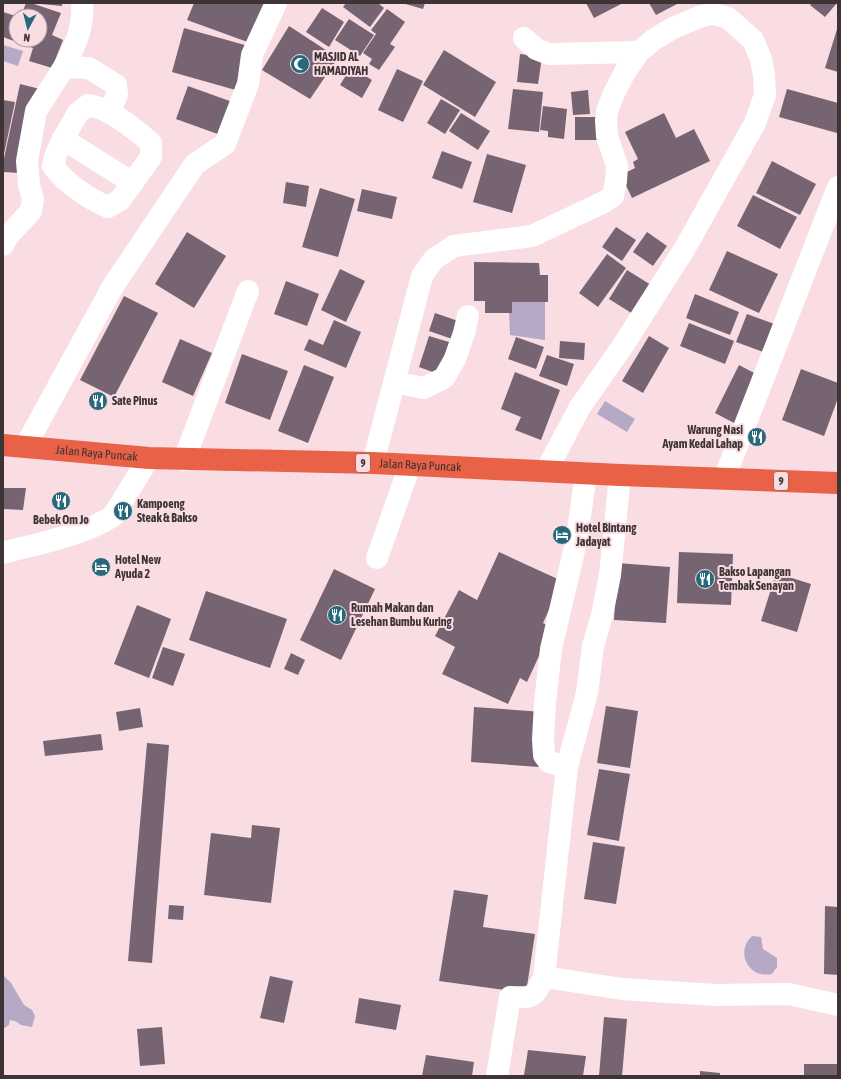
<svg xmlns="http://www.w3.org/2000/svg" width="841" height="1079" font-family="'Asap Condensed',sans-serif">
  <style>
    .water { fill: #b5a9c6 }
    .building { fill: #766472 }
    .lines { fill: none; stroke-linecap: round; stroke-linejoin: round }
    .minor { stroke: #fff; stroke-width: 22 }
    .highway { stroke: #e96146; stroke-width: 22 }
    .labels { text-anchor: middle; stroke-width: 4; stroke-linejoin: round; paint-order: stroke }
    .shield { fill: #f9dde3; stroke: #766669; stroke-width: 1 }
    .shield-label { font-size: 11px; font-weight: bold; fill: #3e3335 }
    .poi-label { font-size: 12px; font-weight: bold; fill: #3e3335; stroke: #f9dde3; text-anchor: start }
    .street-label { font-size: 12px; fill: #3e3335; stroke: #f9dde3 }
  </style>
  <rect width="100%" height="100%" fill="#f9dde3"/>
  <g class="water">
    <polygon points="3,45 23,51 18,66 3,61"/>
    <polygon points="512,302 545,302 545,340 510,335 509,313 512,313"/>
    <polygon points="605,401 635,419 627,432 597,414"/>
    <path d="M752 936 761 937 763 949 777 958V967L772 974C748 979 735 952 752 936Z"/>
    <polygon points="3,975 11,983 24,1005 32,1010 35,1016 32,1027 21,1025 15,1021 10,1020 9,1025 3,1029"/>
  </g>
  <g class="building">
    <polygon points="26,3 31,3 61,13 52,35 63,40 52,68 29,61 33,48 3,37 3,12 16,16 16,40 40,40 40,16 21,16"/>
    <polygon points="41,3 62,3 62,6 41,4"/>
    <polygon points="194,3 268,3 253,44 187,20"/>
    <polygon points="346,3 378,3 384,8 370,27 343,7"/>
    <polygon points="402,3 425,3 423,9"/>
    <polygon points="586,3 623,3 594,18"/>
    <polygon points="649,3 679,3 656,15"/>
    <polygon points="812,3 837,3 825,17 810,5"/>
    <polygon points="322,8 344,22 329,47 306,32"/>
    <polygon points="387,9 405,22 390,44 395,47 379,70 369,64 372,59 363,53 376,34 371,30"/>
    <polygon points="349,19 374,35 360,56 335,40"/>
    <polygon points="289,26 338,58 310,99 262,70"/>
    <polygon points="838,26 838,72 825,68"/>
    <polygon points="184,28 252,47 239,91 172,72"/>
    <polygon points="444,50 496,82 475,117 423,85"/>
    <polygon points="520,54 542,57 538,84 517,82"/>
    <polygon points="351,67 372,80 362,98 340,85"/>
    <polygon points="397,69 423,81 403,122 378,110"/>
    <polygon points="20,84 40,89 20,173 3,172 3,163"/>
    <polygon points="188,86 238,104 226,137 176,119"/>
    <polygon points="513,89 543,92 539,132 508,129"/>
    <polygon points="787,89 838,103 837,133 779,117"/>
    <polygon points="588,90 590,114 573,115 571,92"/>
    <polygon points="441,99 460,110 445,134 427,123"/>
    <polygon points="3,100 15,102 4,154 3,154"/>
    <polygon points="543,106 567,109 564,139 548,137 548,131 540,130"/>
    <polygon points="461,113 490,131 478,150 449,131"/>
    <polygon points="664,113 676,138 694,129 710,161 632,198 621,175 635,168 633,162 638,159 625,132"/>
    <rect x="575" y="117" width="26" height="23"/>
    <polygon points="442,151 472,162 462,189 432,178"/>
    <polygon points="487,154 526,165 512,213 473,202"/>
    <polygon points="772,161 816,184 800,215 756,193"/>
    <polygon points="286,182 309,186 306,207 283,203"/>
    <polygon points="320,188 355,199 338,257 302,247"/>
    <polygon points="362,189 397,197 392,219 357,211"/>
    <polygon points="753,195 797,217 780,249 737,226"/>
    <polygon points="616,227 636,240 622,261 602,247"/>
    <polygon points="187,232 226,256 194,308 155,284"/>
    <polygon points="647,232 667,246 653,266 633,252"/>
    <polygon points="727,251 778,274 759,313 709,290"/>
    <polygon points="607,254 626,268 598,307 579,293"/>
    <polygon points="474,262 539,263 540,275 548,275 548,302 512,302 512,313 485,313 485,301 474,301"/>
    <polygon points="340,269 365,281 346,322 321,310"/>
    <polygon points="627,270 651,285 633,314 609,299"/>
    <polygon points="286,281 319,294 307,326 274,314"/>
    <polygon points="695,294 739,312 730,335 686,318"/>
    <polygon points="124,296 158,313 114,397 80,380"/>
    <polygon points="435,313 464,323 458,341 429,331"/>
    <polygon points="747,314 777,325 766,353 736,342"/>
    <polygon points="334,320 361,332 346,368 304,350 309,339 323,345"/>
    <polygon points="689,323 734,341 725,364 680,346"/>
    <polygon points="429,336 449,342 438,374 419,367"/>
    <polygon points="649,336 669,348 643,393 622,381"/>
    <polygon points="516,337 544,347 536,369 508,359"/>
    <polygon points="180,339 212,353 193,396 162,382"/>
    <polygon points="560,341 585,343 584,360 559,358"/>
    <polygon points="242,354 288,371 270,420 225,403"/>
    <polygon points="547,355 574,364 567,386 539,376"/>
    <polygon points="304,365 334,377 308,443 278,431"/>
    <polygon points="739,365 760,376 736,424 715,413"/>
    <polygon points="801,369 838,383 838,398 824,436 782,420"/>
    <polygon points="515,372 560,390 541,440 515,430 521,417 501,409"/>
    <polygon points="3,488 26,488 23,510 3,509"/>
    <polygon points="499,552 562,581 543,623 552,628 527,682 520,678 508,704 442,674 455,647 435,636 459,590 477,600"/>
    <polygon points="679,552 733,554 731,605 677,603"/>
    <polygon points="617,563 670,567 666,623 614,620"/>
    <polygon points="334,569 375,589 341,660 300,640"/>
    <polygon points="776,573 811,584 797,632 761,621"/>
    <polygon points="206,591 287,619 270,668 189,640"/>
    <polygon points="137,605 171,619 149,678 114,664"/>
    <polygon points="163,647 185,654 173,686 152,678"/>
    <polygon points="291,653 305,660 298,675 284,669"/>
    <polygon points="606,706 638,711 630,768 597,763"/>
    <polygon points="474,707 543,712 539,767 471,762"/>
    <polygon points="140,708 143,727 119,731 116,712"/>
    <polygon points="101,734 103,750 45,756 43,741"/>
    <polygon points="147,743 169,745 152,963 128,961"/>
    <polygon points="599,769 630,774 619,841 587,835"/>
    <polygon points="252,825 280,828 271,903 204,895 211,833 251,838"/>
    <polygon points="593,842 625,847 616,904 584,899"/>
    <polygon points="454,890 488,895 483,927 535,934 526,993 439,981"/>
    <polygon points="169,905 184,906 183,920 168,919"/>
    <polygon points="825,906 838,907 838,975 824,974"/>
    <polygon points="270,976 293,981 284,1023 260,1018"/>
    <polygon points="359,998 401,1005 396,1030 355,1023"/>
    <polygon points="604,1017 627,1019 622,1076 599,1076"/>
    <polygon points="162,1027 165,1064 140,1066 137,1029"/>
    <polygon points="528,1050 586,1056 583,1076 524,1075"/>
    <polygon points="426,1055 474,1062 472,1076 422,1076"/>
    <rect x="804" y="1064" width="34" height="12"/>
    <polygon points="700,1071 720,1073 720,1076 700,1076"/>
  </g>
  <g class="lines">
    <g class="minor">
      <polyline points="524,38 536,49 549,54 639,52"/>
      <path d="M64 67C75 45 84 29 82 3"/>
      <path d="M88 105C110 108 135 129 151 143V157L120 200 108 207C89 199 65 183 53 166L56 154 63 139 78 113Z"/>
      <polyline points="63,139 133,183"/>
      <polyline points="3,245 8,236 31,211 33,199 29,185 27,161 36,111 64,67 89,68 116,85 117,95 109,112"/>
      <polyline points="394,382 424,388 444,378 455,359 464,333 468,316"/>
      <polyline points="25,447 113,286 195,164 225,144 248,84 252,55 276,3"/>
      <polyline points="184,460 248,291"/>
      <polyline points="373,463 422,276 434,259 454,246 532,236 604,202 613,196 616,181 617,166 607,136 606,120 607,111 614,93 625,72 639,52 653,40 673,28 702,16 714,14 728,18 753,40 761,59 764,75 765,95 755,123 685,248 624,344 580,407 546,471"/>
      <polyline points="724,479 838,187"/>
      <path d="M3 553C39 543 82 536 113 516L149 458"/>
      <polyline points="377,558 410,465"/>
      <polyline points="567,767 549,762 544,755 543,739 545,703 551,649 577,538 586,473"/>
      <polyline points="544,977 622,989 716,995 789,994 838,1005"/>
      <path d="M497 1076 510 997C533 998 534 998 544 977L567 767 587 693 593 646 602 615 610 575 620 475"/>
    </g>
    <path class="highway" id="s1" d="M3 445 149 458 373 463 620 475 838 483"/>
  </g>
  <defs>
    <g id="mosque-disc" transform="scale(1)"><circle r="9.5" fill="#25697a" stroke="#f9dde3"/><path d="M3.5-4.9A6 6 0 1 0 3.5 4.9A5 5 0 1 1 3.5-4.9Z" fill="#fff"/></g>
    <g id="restaurant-disc" transform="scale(1)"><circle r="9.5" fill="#25697a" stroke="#f9dde3"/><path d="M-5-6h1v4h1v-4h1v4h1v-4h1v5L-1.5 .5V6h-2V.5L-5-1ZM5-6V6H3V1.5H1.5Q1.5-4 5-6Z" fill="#fff"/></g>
    <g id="hotel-disc" transform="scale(1)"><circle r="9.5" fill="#25697a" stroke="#f9dde3"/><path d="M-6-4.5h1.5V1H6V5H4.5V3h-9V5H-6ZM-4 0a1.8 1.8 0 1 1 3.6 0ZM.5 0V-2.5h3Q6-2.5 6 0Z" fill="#fff"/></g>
  </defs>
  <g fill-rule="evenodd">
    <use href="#mosque-disc" x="300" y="64"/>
    <use href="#restaurant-disc" x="98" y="401"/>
    <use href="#restaurant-disc" x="757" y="437"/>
    <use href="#restaurant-disc" x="61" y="501"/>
    <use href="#restaurant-disc" x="123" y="511"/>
    <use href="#hotel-disc" x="562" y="535"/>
    <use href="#hotel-disc" x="101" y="567"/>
    <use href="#restaurant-disc" x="705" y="579"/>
    <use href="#restaurant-disc" x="337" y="615"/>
  </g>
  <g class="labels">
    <g class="shield">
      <rect x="356" y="454" width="14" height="18" rx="3"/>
      <rect x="774" y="472" width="14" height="18" rx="3"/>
    </g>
    <g class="shield-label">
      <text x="363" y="467">9</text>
      <text x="781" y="485">9</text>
    </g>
    <g class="poi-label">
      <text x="314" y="61">MASJID AL<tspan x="314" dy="14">HAMADIYAH</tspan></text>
      <text x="112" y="405">Sate Pinus</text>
      <text x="743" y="434" text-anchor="end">Warung Nasi<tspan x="743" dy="14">Ayam Kedai Lahap</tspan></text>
      <text x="137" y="508">Kampoeng<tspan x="137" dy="14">Steak &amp; Bakso</tspan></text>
      <text x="61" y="524" text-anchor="middle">Bebek Om Jo</text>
      <text x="576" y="532">Hotel Bintang<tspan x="576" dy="14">Jadayat</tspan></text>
      <text x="115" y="564">Hotel New<tspan x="115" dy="14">Ayuda 2</tspan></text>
      <text x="719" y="576">Bakso Lapangan<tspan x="719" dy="14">Tembak Senayan</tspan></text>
      <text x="351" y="612">Rumah Makan dan<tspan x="351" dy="14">Lesehan Bumbu Kuring</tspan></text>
    </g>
    <g class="street-label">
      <text dy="4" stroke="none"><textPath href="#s1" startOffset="94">Jalan Raya Puncak</textPath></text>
      <text dy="4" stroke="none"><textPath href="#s1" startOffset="418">Jalan Raya Puncak</textPath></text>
    </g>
  </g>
  <rect width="841" height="1079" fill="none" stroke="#3e3335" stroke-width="8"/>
  <g transform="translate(28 28) rotate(187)"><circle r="19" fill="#f9dde3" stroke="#ae999d"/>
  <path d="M0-3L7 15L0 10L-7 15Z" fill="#25697a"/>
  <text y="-6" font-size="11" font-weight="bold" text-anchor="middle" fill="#3e3335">N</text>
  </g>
</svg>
